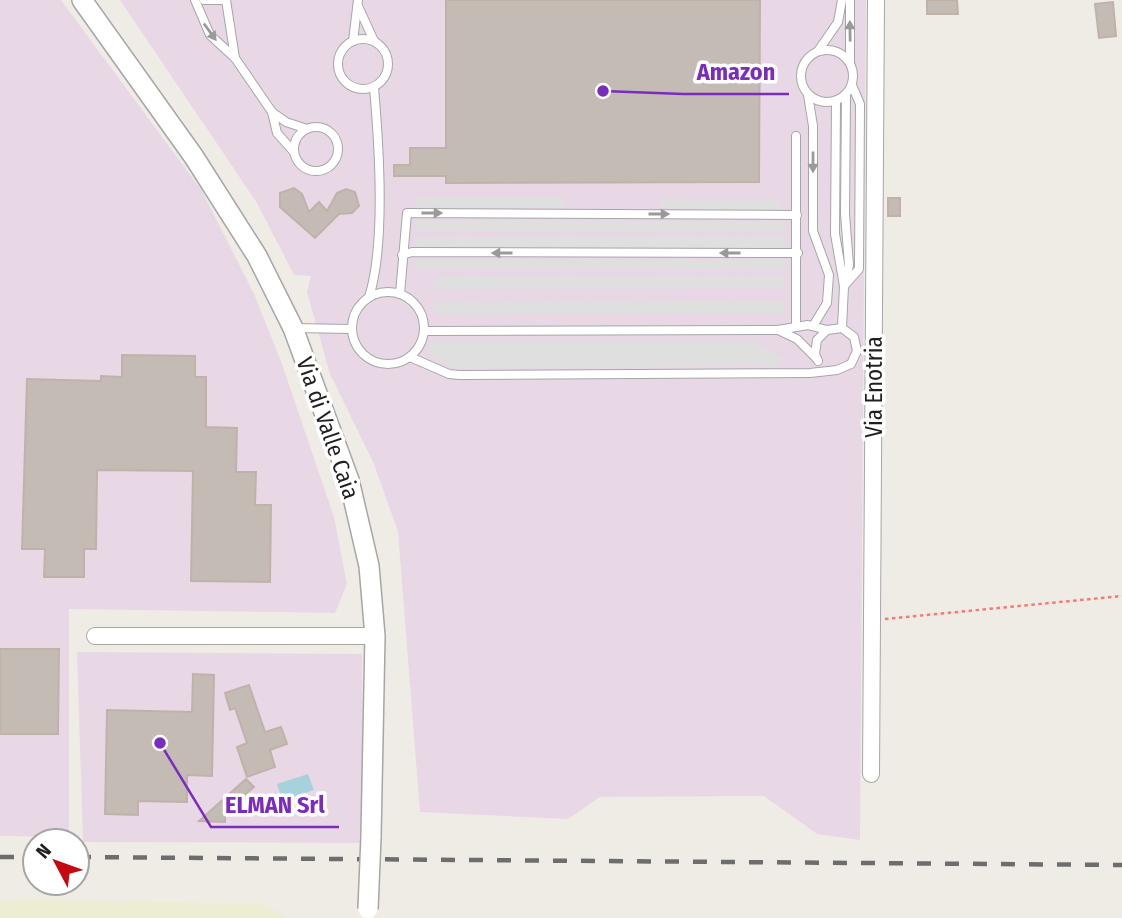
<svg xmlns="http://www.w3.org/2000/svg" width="1122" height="918" font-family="'Fira Sans Condensed',sans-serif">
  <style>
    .industrial { fill: #e8d8e6 }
    .farmland { fill: #ecedd2 }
    .parking { fill: #dfdfdf }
    .water { fill: #a8d2db }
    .building { fill: #c4bbb5; stroke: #c0b2a8; stroke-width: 2 }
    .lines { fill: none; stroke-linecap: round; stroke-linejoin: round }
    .service-casing { stroke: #a6a6a6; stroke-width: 10 }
    .minor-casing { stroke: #a6a6a6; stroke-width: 18 }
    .tertiary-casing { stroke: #a6a6a6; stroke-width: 22 }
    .path { stroke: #f47a72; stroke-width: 2.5; stroke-dasharray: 3.5 3.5; stroke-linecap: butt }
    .service { stroke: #fff; stroke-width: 8 }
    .minor { stroke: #fff; stroke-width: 16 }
    .tertiary { stroke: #fff; stroke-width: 19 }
    .rail { stroke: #6d6d6d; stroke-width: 4.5; stroke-dasharray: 14 14; stroke-linecap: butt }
    .tertiary-bridge-casing { stroke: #a6a6a6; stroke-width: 22; stroke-linecap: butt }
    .tertiary-bridge { stroke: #fff; stroke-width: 19 }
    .oneway { fill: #9a9a9a }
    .labels { text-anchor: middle; stroke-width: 7; stroke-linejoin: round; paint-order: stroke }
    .street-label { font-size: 23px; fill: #1f1f1f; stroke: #fff }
    .leader { fill: none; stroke: #7b2cbf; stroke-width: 2.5 }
    .callout-dot { fill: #7b2cbf; stroke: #fff; stroke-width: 2.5 }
    .callout-label { font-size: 24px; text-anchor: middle; font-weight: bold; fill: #7b2cbf; stroke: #fff; stroke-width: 7; stroke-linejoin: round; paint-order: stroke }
  </style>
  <rect width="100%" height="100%" fill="#efece6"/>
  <g class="industrial">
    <polygon points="0,0 61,0 202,191 254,294 282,364 334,517 347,584 335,613 69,609 69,837 0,836"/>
    <polygon points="120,0 866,0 860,840 817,834 764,796 600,797 568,819 420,812 398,532 374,464 330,374 307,292 311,276 294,275 257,203"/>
    <polygon points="77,652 362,654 363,843 83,842"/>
  </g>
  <polygon class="farmland" points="0,899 265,904 288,918 0,918"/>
  <g class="parking">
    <rect x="416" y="197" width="148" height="11"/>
    <polygon points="660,198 781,200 780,210 660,208"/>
    <polygon points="416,220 786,222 786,232 416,230"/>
    <polygon points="785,236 785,247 416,247 416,237"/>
    <polygon points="416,260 785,260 786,270 416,270"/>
    <polygon points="784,276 784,287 434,289 434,277"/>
    <polygon points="784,301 784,313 434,314 434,302"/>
    <polygon points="433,342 753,342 783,358 779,366 452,367 425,353"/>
  </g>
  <polygon class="water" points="308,774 314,790 282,800 277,784"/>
  <g class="building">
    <polygon points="446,0 760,0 759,182 446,183 446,176 394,176 394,165 410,165 410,148 446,148"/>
    <polygon points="927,0 957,0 958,14 927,14"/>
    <polygon points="1113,2 1116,36 1099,38 1095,4"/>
    <polygon points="294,188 302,194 309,212 319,202 327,211 337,193 346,189 355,192 359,206 352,213 339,214 315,238 280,207 280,193"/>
    <rect x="888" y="198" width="12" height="18"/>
    <polygon points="122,355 195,356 195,377 206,377 206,427 237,428 236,472 256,472 255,505 271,505 270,582 191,581 193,471 97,470 96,549 84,549 84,577 44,577 45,549 22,549 27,379 101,381 101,376 122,377"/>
    <polygon points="0,649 59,649 58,734 0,734"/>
    <polygon points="193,674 214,675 212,776 187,775 187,802 138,801 138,815 105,814 107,710 192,712"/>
    <polygon points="249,685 265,732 281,727 287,744 270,750 275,767 247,777 237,747 247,743 235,708 230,710 225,693"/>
    <polygon points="246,779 254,787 225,812 225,822 199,821"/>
  </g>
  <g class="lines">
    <g class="service-casing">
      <g id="service">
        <polyline points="195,0 210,35 235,58 272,112 286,122 307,129"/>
        <polyline points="204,0 223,0"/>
        <polyline points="226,0 235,58"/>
        <polyline points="850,0 850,63"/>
        <polyline points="358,6 374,41"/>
        <circle cx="363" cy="64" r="25"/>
        <polyline points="353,41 358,0"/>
        <circle cx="827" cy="76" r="26"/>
        <polyline points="818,51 838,22 842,0"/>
        <polyline points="808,95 813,126 813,231 829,275 827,303 813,326"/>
        <polyline points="836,101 835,234 844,286 842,328"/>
        <polyline points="272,112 277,133 294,152"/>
        <circle cx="316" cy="149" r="22"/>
        <polyline points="796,136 796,326"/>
        <polyline points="402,255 412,252 798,253"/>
        <polyline points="845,284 849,265 845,214 846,94"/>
        <polyline points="844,286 859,269 860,104 852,85"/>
        <circle cx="388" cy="328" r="36"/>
        <polyline points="400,294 407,213 797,215"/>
        <path d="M369 297C386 244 379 144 374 88"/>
        <polyline points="293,328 352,329"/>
        <polyline points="778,330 797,339 817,359"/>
        <polyline points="424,331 778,330 808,325 827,330"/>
        <polyline points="410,357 449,374 460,375 810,373 837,370 851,364 857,351 854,337 842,328 827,330 817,340 815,354 818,361"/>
      </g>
    </g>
    <g class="minor-casing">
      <g id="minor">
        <polyline points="95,636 375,636"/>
        <polyline points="871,774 876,0"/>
      </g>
    </g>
    <g class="tertiary-casing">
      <polyline id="tertiary" points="82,0 194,157 257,256 293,328 349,480 369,566 375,636 371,837"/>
    </g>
    <polyline class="path" points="885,619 1122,596"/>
    <use href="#service" class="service"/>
    <use href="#minor" class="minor"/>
    <use href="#tertiary" class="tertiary"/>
    <g class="rail">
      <polyline points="0,857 35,857"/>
      <polyline points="77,857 1122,865"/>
    </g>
    <g class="tertiary-bridge-casing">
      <polyline id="tertiary-bridge" points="368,909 371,837"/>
    </g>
    <use href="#tertiary-bridge" class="tertiary-bridge"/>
  </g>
  <defs><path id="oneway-solid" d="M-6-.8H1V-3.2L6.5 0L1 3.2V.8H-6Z" transform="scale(1.75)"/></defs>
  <g class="oneway">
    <use href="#oneway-solid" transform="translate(850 31) rotate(-91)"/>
    <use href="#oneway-solid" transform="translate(210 32) rotate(54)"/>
    <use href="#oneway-solid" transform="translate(813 162) rotate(90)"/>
    <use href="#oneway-solid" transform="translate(432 213)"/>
    <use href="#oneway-solid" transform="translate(659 214)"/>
    <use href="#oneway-solid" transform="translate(502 253) rotate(-180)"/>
    <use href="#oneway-solid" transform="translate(730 253) rotate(-180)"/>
  </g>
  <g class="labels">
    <g class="street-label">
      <text transform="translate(874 387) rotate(-90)" y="8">Via Enotria</text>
      <text transform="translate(328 428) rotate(71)" y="8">Via di Valle Caia</text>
    </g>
  </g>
  <path class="leader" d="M603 91L683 94H789M160 743L211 827H339"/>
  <g class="callout-dot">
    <circle cx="603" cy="91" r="7"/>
    <circle cx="160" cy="743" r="7"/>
  </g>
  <g class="callout-label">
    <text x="736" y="80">Amazon</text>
    <text x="275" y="813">ELMAN Srl</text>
  </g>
  <g transform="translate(56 862) rotate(311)"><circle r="33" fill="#ffffff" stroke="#a5a5a5" stroke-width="2"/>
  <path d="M0-5L12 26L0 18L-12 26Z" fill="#c60810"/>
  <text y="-10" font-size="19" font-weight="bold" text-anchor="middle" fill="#1f1f1f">N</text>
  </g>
</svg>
